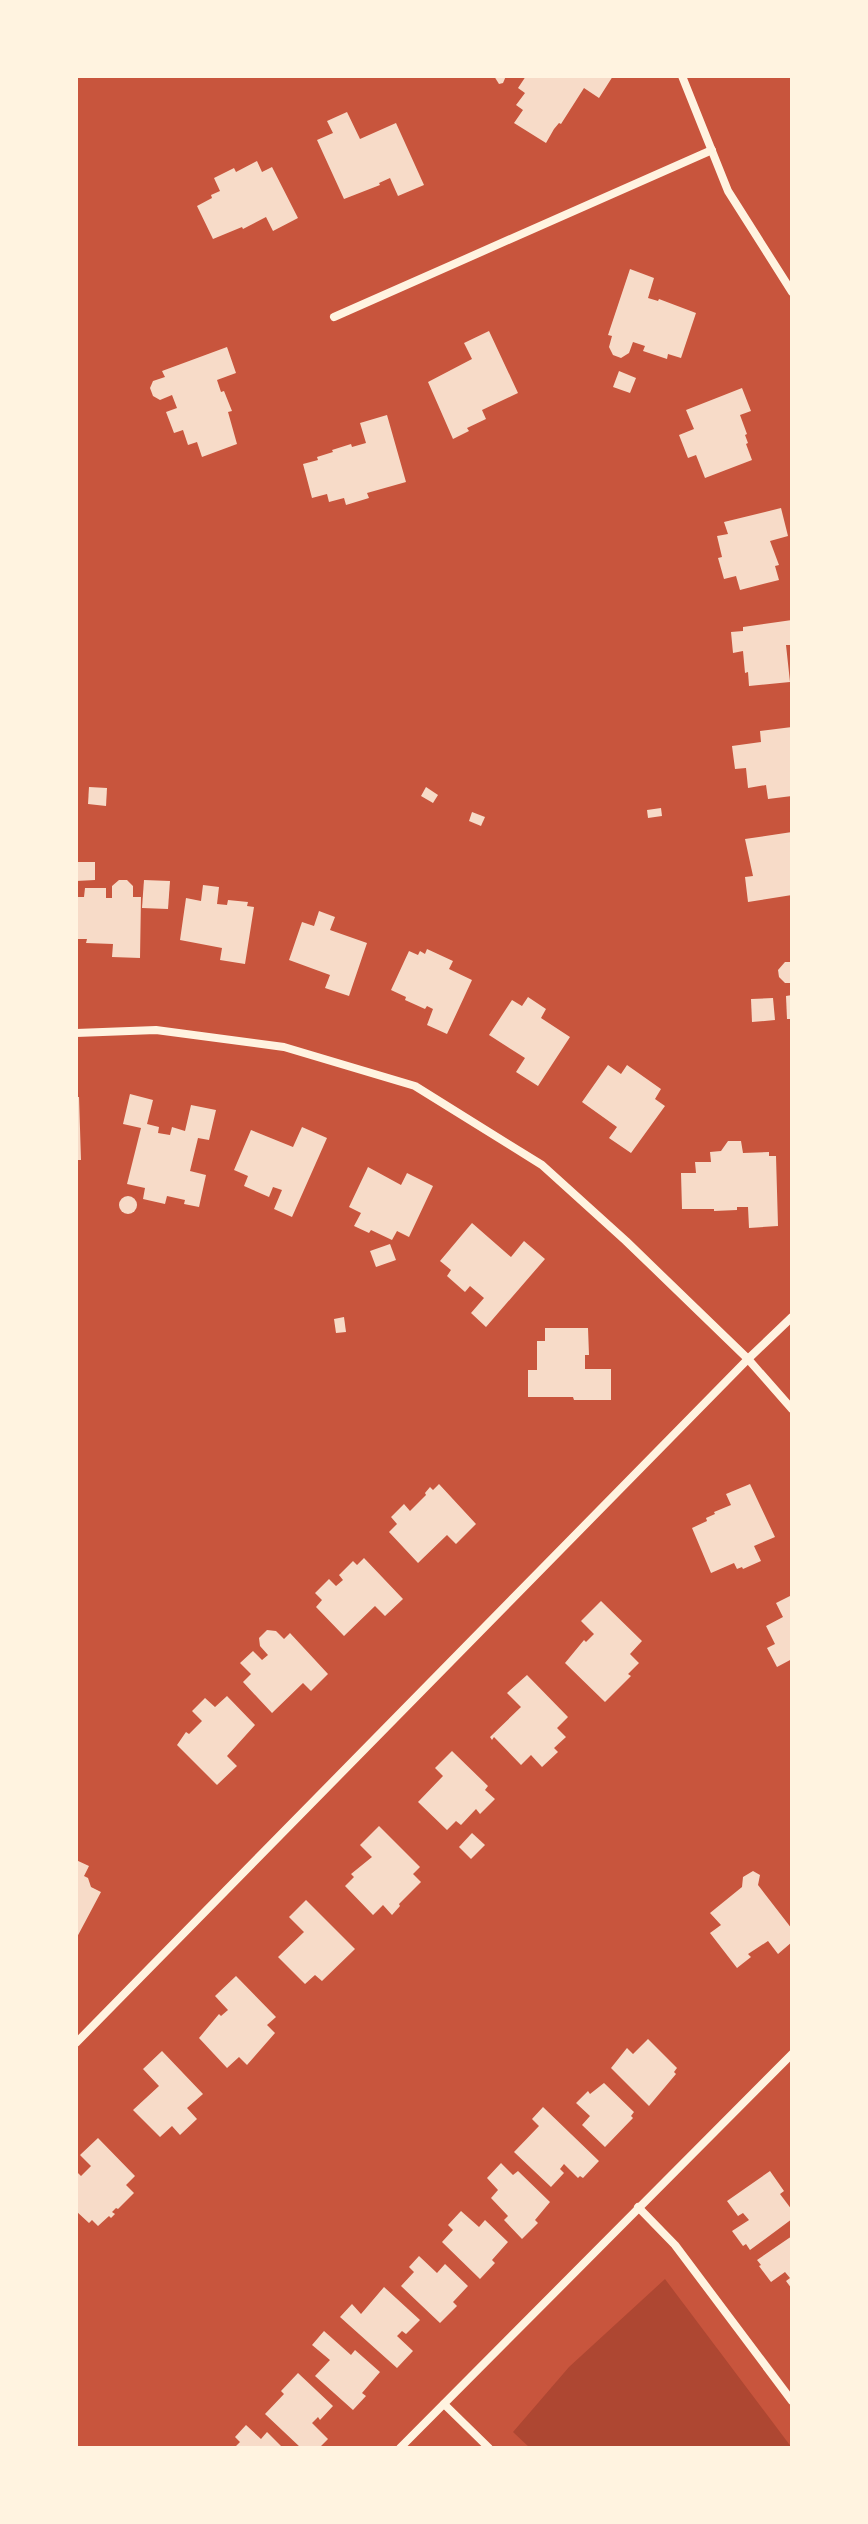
<svg xmlns="http://www.w3.org/2000/svg" width="868" height="2524" font-family="'PT Sans',sans-serif">
  <style>
    .green { fill: #ae4732 }
    .building { fill: #f7dbc8 }
    .lines { fill: none; stroke-linecap: round; stroke-linejoin: round }
    .minor { stroke: #fff3e0; stroke-width: 8 }
  </style>
  <rect width="100%" height="100%" fill="#c8553d"/>
  <polygon class="green" points="665,2279 792,2448 530,2448 513,2432 569,2367"/>
  <g class="building">
    <polygon points="494,76 506,76 503,83 499,84"/>
    <polygon points="526,76 613,76 599,98 584,88 561,124 559,123 554,129 546,143 514,123 523,110 516,105 525,93 518,88"/>
    <polygon points="347,112 360,139 396,123 424,185 398,196 390,178 379,183 380,185 344,199 317,140 333,133 327,121"/>
    <polygon points="257,161 262,172 272,167 298,218 273,231 266,217 243,229 242,227 213,239 197,206 212,198 211,195 220,191 214,178 234,168 236,172"/>
    <polygon points="630,269 654,278 648,298 658,301 659,299 696,313 681,358 668,354 667,359 643,351 645,346 633,342 629,353 621,358 613,355 609,347 612,336 608,335"/>
    <polygon points="489,331 518,393 482,410 486,419 467,428 469,431 453,439 428,382 472,359 464,343"/>
    <polygon points="227,347 236,373 217,380 221,392 224,391 232,411 228,412 237,444 202,457 197,442 188,445 183,430 174,433 166,412 177,408 172,395 160,400 153,396 150,388 153,381 165,377 162,371"/>
    <polygon points="619,371 636,378 630,393 613,387"/>
    <polygon points="742,388 751,411 740,415 747,434 745,435 748,443 746,444 752,460 705,478 696,455 688,458 679,435 694,429 686,410"/>
    <polygon points="387,415 406,482 367,493 369,498 346,505 344,498 329,502 327,494 312,498 303,464 318,460 317,457 333,452 332,450 351,444 352,447 366,443 360,423"/>
    <polygon points="781,508 788,536 770,541 779,565 775,566 779,580 740,590 736,576 724,579 718,558 722,557 717,536 728,534 724,522"/>
    <polygon points="792,620 792,645 786,645 790,682 749,686 748,672 745,673 743,651 733,653 731,632 743,631 743,627"/>
    <polygon points="792,727 792,796 768,799 766,785 748,788 746,768 735,769 732,746 761,742 760,731"/>
    <polygon points="89,787 107,788 106,806 88,804"/>
    <polygon points="426,787 438,795 433,803 421,796"/>
    <polygon points="661,808 662,816 648,818 647,810"/>
    <polygon points="472,812 485,817 481,826 469,821"/>
    <polygon points="792,832 792,895 748,902 745,877 753,876 745,839"/>
    <polygon points="76,862 95,862 95,880 76,881"/>
    <polygon points="119,880 127,880 133,886 133,897 141,897 140,958 112,957 113,944 86,943 87,939 76,939 76,897 84,897 85,888 106,888 106,898 112,898 112,886"/>
    <polygon points="144,880 170,881 168,909 142,908"/>
    <polygon points="203,885 219,887 217,904 227,905 228,900 248,902 247,906 254,907 245,964 220,960 222,948 180,940 186,898 201,901"/>
    <polygon points="319,911 335,917 330,930 367,943 349,996 325,988 330,975 289,960 302,922 314,926"/>
    <polygon points="427,949 453,961 449,969 472,980 447,1034 427,1025 433,1009 427,1006 425,1009 405,1000 406,997 391,990 409,951 418,955 420,951 425,954"/>
    <polygon points="785,962 792,962 792,983 785,983 779,977 778,970"/>
    <polygon points="792,995 792,1019 787,1019 786,996"/>
    <polygon points="528,997 546,1009 541,1018 570,1037 538,1086 516,1072 525,1058 489,1035 512,1000 522,1006"/>
    <polygon points="773,998 775,1020 752,1022 751,999"/>
    <polygon points="608,1065 621,1074 627,1065 661,1089 655,1099 665,1106 631,1153 609,1138 617,1127 582,1102"/>
    <polygon points="130,1094 153,1100 147,1124 159,1127 158,1133 170,1135 172,1127 185,1131 191,1105 216,1110 209,1140 198,1138 190,1171 206,1175 199,1207 184,1204 185,1200 167,1196 165,1204 143,1199 145,1188 127,1184 141,1128 123,1124"/>
    <polygon points="76,1097 79,1097 81,1160 76,1160"/>
    <polygon points="302,1127 327,1138 292,1217 274,1209 282,1190 273,1187 269,1197 244,1186 248,1176 234,1170 251,1130 293,1147"/>
    <polygon points="728,1141 741,1141 743,1153 769,1152 769,1156 776,1156 778,1226 749,1228 748,1207 737,1207 737,1210 714,1211 714,1209 682,1209 681,1173 696,1173 695,1162 711,1162 710,1152 721,1151"/>
    <polygon points="368,1167 401,1185 407,1173 433,1186 409,1237 397,1231 392,1240 371,1230 369,1233 354,1226 361,1213 349,1207"/>
    <circle cx="128" cy="1205" r="9"/>
    <polygon points="472,1223 511,1257 524,1241 545,1259 486,1327 471,1313 484,1298 470,1286 465,1292 447,1276 451,1270 440,1261"/>
    <polygon points="390,1244 396,1260 376,1267 370,1251"/>
    <polygon points="344,1317 346,1332 336,1333 334,1319"/>
    <polygon points="545,1328 588,1328 589,1355 585,1355 585,1369 611,1369 611,1400 574,1400 573,1397 528,1397 528,1370 537,1370 537,1341 545,1341"/>
    <polygon points="439,1484 476,1524 456,1544 447,1535 418,1563 389,1532 397,1524 391,1517 404,1504 410,1511 426,1495 425,1493 430,1487 433,1490"/>
    <polygon points="750,1484 775,1537 754,1546 761,1561 743,1569 742,1567 737,1569 734,1563 711,1573 692,1528 707,1521 706,1518 715,1514 714,1512 731,1505 726,1494"/>
    <polygon points="364,1558 403,1599 385,1616 375,1606 344,1636 316,1607 322,1600 315,1593 329,1579 336,1586 343,1580 339,1575 353,1561 357,1565"/>
    <polygon points="792,1595 792,1659 777,1667 767,1648 775,1644 766,1626 783,1617 776,1603"/>
    <polygon points="601,1601 642,1641 630,1654 639,1663 628,1674 631,1676 605,1702 565,1663 584,1640 586,1642 594,1634 581,1621"/>
    <polygon points="267,1630 276,1631 284,1639 290,1633 328,1674 311,1691 303,1683 272,1713 243,1682 251,1674 240,1663 253,1651 262,1660 268,1655 260,1646 259,1638"/>
    <polygon points="527,1675 568,1717 557,1728 566,1737 554,1748 558,1752 542,1767 531,1755 521,1765 494,1737 492,1740 490,1737 521,1707 507,1693"/>
    <polygon points="227,1696 255,1725 227,1756 237,1766 217,1785 177,1745 186,1732 189,1734 202,1721 192,1711 205,1698 215,1707"/>
    <polygon points="452,1751 488,1786 485,1790 495,1799 480,1814 476,1809 461,1825 456,1821 447,1830 418,1802 443,1776 435,1768"/>
    <polygon points="379,1826 420,1867 413,1874 421,1882 399,1904 400,1906 392,1915 383,1905 373,1915 345,1886 354,1877 351,1874 372,1857 360,1845"/>
    <polygon points="472,1833 485,1845 471,1859 459,1847"/>
    <polygon points="76,1860 89,1866 84,1876 88,1878 91,1887 101,1892 76,1939"/>
    <polygon points="753,1871 760,1875 758,1885 792,1929 792,1942 778,1954 768,1941 748,1954 751,1957 737,1968 710,1933 721,1925 710,1913 742,1887 743,1877"/>
    <polygon points="306,1900 355,1949 322,1981 315,1975 305,1984 278,1957 304,1932 289,1917"/>
    <polygon points="236,1976 276,2017 267,2025 275,2033 247,2065 239,2057 227,2068 199,2038 219,2014 221,2016 228,2010 215,1996"/>
    <polygon points="648,2039 677,2068 674,2072 676,2074 649,2106 611,2068 627,2048 633,2054"/>
    <polygon points="162,2051 203,2094 187,2108 197,2119 180,2135 172,2126 160,2137 133,2110 159,2086 143,2069"/>
    <polygon points="604,2083 634,2112 631,2116 633,2118 605,2147 582,2125 590,2116 576,2103 588,2091 590,2094"/>
    <polygon points="543,2107 599,2161 583,2178 580,2176 578,2178 564,2164 560,2169 564,2173 551,2187 514,2152 539,2126 532,2119"/>
    <polygon points="98,2138 135,2176 126,2185 134,2193 118,2209 116,2208 112,2212 115,2214 111,2218 109,2216 98,2226 92,2220 89,2223 76,2211 76,2171 81,2176 91,2166 80,2155"/>
    <polygon points="501,2163 513,2175 518,2171 550,2202 535,2220 538,2223 522,2239 504,2220 508,2216 491,2198 498,2190 487,2178"/>
    <polygon points="770,2171 784,2191 780,2194 792,2210 792,2219 750,2250 746,2244 743,2246 732,2231 749,2220 743,2213 738,2216 727,2201"/>
    <polygon points="461,2211 479,2227 485,2220 508,2242 492,2260 495,2263 480,2279 442,2242 453,2230 448,2225"/>
    <polygon points="792,2236 792,2289 786,2281 790,2278 785,2272 771,2282 759,2266 761,2265 757,2260"/>
    <polygon points="419,2256 437,2273 445,2264 468,2286 453,2302 457,2306 440,2323 401,2286 414,2272 409,2267"/>
    <polygon points="384,2287 420,2320 406,2334 402,2331 397,2336 413,2351 397,2368 340,2317 352,2304 361,2314"/>
    <polygon points="324,2331 351,2355 355,2350 380,2372 362,2393 366,2396 353,2410 315,2376 330,2360 312,2345"/>
    <polygon points="298,2373 333,2406 320,2420 318,2417 312,2423 328,2439 319,2448 301,2448 265,2414 284,2394 281,2391"/>
    <polygon points="246,2425 261,2439 267,2432 283,2448 234,2448 240,2442 235,2437"/>
  </g>
  <g class="lines">
    <g class="minor">
      <polyline points="682,76 728,191 792,292"/>
      <polyline points="334,317 712,150"/>
      <polyline points="76,1033 156,1030 284,1047 415,1086 542,1165 626,1241 748,1359 792,1409"/>
      <polyline points="76,2043 748,1359 792,1317"/>
      <polyline points="638,2207 675,2245 792,2401"/>
      <polyline points="444,2404 489,2448"/>
      <polyline points="400,2448 792,2054"/>
    </g>
  </g>
  <rect width="868" height="2524" fill="none" stroke="#fff3e0" stroke-width="156"/>
</svg>
